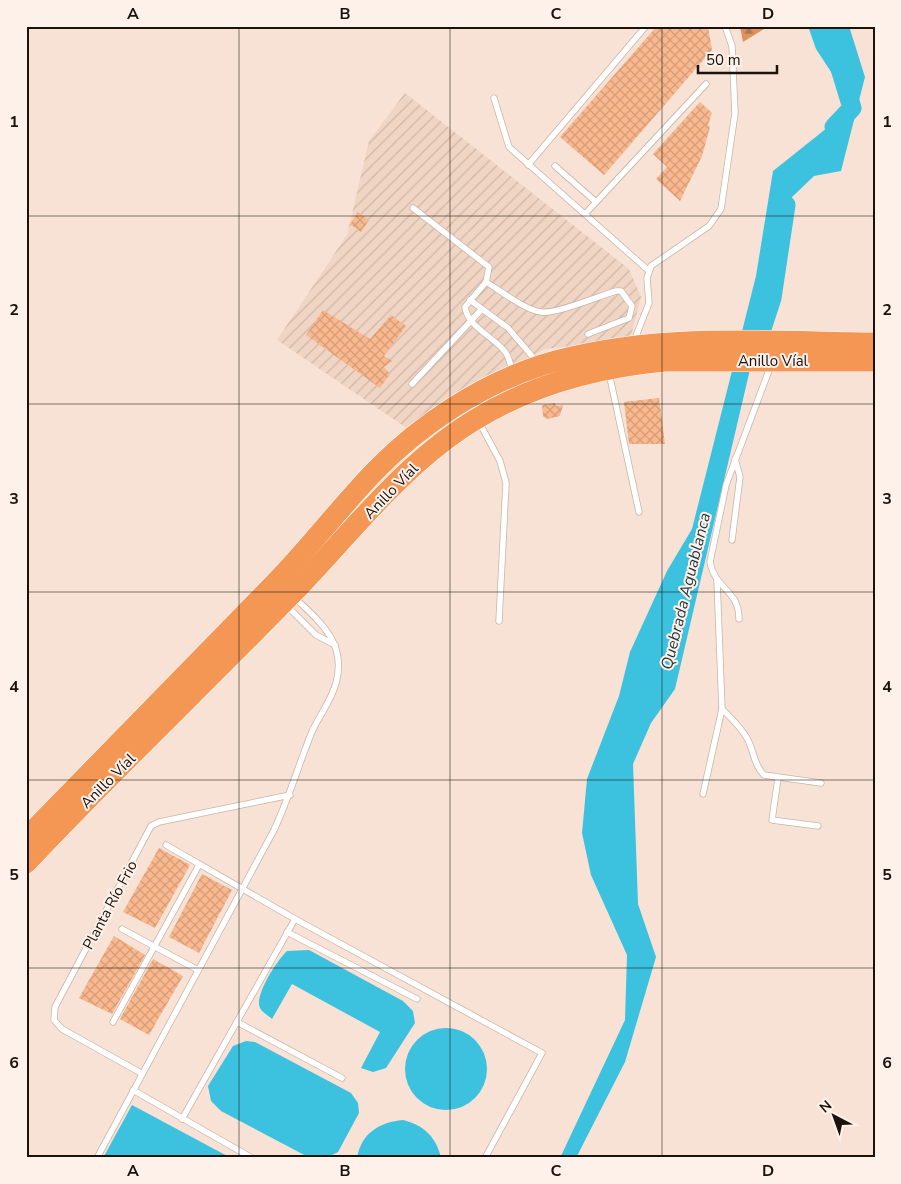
<svg xmlns="http://www.w3.org/2000/svg" width="901" height="1184" font-family="'Nunito Sans',sans-serif">
  <style>
    .industrial { fill: url(#industrial-furrows) }
    .forest { fill: url(#forest-firs) }
    .water { fill: #3cc1df }
    .lines { fill: none; stroke-linecap: round; stroke-linejoin: round }
    .river { stroke: #3cc1df; stroke-width: 19 }
    .building { fill: url(#building-cross-hatch) }
    .lane-casing { stroke: #c9b5a8; stroke-width: 7 }
    .highway-casing { stroke: #fff; stroke-width: 22 }
    .lane { stroke: #fff; stroke-width: 5.5 }
    .highway { stroke: #f49755; stroke-width: 21 }
    .grid { fill: none; stroke: #19120d; stroke-width: 1; stroke-opacity: 0.55 }
    .labels { text-anchor: middle; stroke-width: 4; stroke-linejoin: round; paint-order: stroke }
    .street-label { font-size: 15px; fill: #19120d; stroke: #fef1e9 }
    .water-label { font-size: 16px; font-style: italic; fill: #1f353b; stroke: #fef1e9 }
    .neatline { fill: none; stroke: #19120d; stroke-width: 2 }
    .grid-label { font-size: 16px; text-anchor: middle; font-weight: bold; fill: #19120d }
  </style>
  <defs>
    <pattern id="industrial-furrows" width="10" height="10" patternUnits="userSpaceOnUse" patternTransform="scale(1.25)"><rect width="10" height="10" fill="#f1d5c4"/><path d="M-1 1l2-2M0 10L10 0M9 11l2-2" fill="none" stroke="#ceb6a7"/></pattern>
    <pattern id="forest-firs" width="22" height="20" patternUnits="userSpaceOnUse" patternTransform="scale(1.25)"><rect width="22" height="20" fill="#e0915c"/><path d="M5 1l3.5 6h-7zM16 11l3.5 6h-7z" fill="#b5754a"/></pattern>
    <pattern id="building-cross-hatch" width="8" height="8" patternUnits="userSpaceOnUse" patternTransform="scale(1.25)"><rect width="8" height="8" fill="#f9b88e"/><path d="M0 0l8 8M0 8l8-8" fill="none" stroke="#d59d79"/></pattern>
  </defs>
  <rect width="100%" height="100%" fill="#f7e2d5"/>
  <polygon class="industrial" points="405,93 629,269 641,297 630,339 545,349 481,383 414,433 277,340 347,235 369,141"/>
  <polygon class="forest" points="740,26 769,26 743,42"/>
  <g class="water">
    <polygon points="808,26 849,26 865,77 841,171 814,176 790,199 675,689 651,723 633,764 638,904 656,957 625,1062 576,1158 560,1158 625,1020 627,955 591,875 582,833 587,779 619,696 630,652 667,571 692,529 756,276 773,171 852,108 849,99 816,49"/>
    <path d="M309 950 403 1001 413 1011 415 1023 386 1068 373 1072 361 1068 380 1032 292 984 272 1019C269 1016 262 1012 260 1008 254 996 277 960 287 951Z"/>
    <circle cx="446" cy="1069" r="41"/>
    <polygon points="246,1041 255,1042 351,1093 358,1103 359,1113 338,1152 326,1158 310,1158 221,1111 211,1101 208,1086 233,1046"/>
    <polygon points="132,1105 231,1158 103,1158"/>
    <path d="M403 1120C423 1125 436 1136 441 1158H357C361 1133 380 1122 403 1120Z"/>
  </g>
  <g class="lines">
    <g class="river">
      <polyline points="827,26 852,108 834,127"/>
      <polyline points="754,353 772,298 786,205"/>
    </g>
  </g>
  <g class="building">
    <polygon points="657,26 708,26 712,50 604,175 560,137"/>
    <polygon points="700,102 712,113 708,125 710,127 702,156 680,201 656,179 667,167 653,154"/>
    <polygon points="358,212 369,220 361,232 350,224"/>
    <polygon points="323,310 370,339 391,315 406,326 384,356 392,361 384,367 390,374 380,388 306,335"/>
    <polygon points="659,398 665,444 629,444 624,402"/>
    <polygon points="555,403 556,406 563,405 560,416 547,419 543,416 542,405"/>
    <polygon points="159,848 190,865 155,928 123,912"/>
    <polygon points="202,874 232,890 199,953 169,937"/>
    <polygon points="114,936 145,955 112,1014 79,998"/>
    <polygon points="153,959 183,976 149,1035 120,1019"/>
  </g>
  <g class="lines">
    <g class="lane-casing">
      <g id="lane">
        <polyline points="494,98 509,147 649,271"/>
        <polyline points="528,165 646,26"/>
        <polyline points="555,166 596,202"/>
        <path d="M413 208 489 267 486 282 465 307C468 328 495 337 506 353 509 358 511 366 512 372"/>
        <polyline points="585,214 706,84"/>
        <path d="M486 282C501 291 525 310 541 312 557 314 599 296 616 291H621L632 306 629 318 588 334"/>
        <polyline points="470,300 508,328 538,363"/>
        <polyline points="634,341 649,303 647,278 651,266 709,226 721,209 735,113 732,46 725,26"/>
        <polyline points="609,373 639,512"/>
        <polyline points="412,384 482,309"/>
        <polyline points="479,422 500,461 506,483 499,621"/>
        <polyline points="732,540 740,477 735,459"/>
        <polyline points="287,606 316,635 335,645"/>
        <path d="M739 619C739 589 715 590 710 562L726 485 771 365"/>
        <path d="M722 709C731 718 742 728 748 740 754 752 754 765 764 775L821 783"/>
        <polyline points="778,778 772,820 818,826"/>
        <polyline points="703,794 722,709 717,581"/>
        <polyline points="166,845 295,919 542,1053 485,1158"/>
        <polyline points="122,929 198,970"/>
        <polyline points="287,932 417,999"/>
        <polyline points="113,1022 199,865"/>
        <polyline points="237,1022 342,1078"/>
        <polyline points="141,1073 62,1029 54,1020 55,1007 151,826 159,822 290,795"/>
        <polyline points="133,1090 252,1158"/>
        <polyline points="182,1119 295,919"/>
        <path d="M97 1158 274 830C289 798 298 767 311 734 318 717 331 702 336 683 347 643 320 622 294 597"/>
      </g>
    </g>
    <g class="highway-casing">
      <g id="highway">
        <path d="M26 838C108 754 190 671 271 587 308 550 339 508 376 470 421 424 480 385 542 365 650 332 764 342 875 343"/>
        <path d="M26 863C113 771 205 683 294 592 352 532 405 461 478 418 536 383 599 367 665 361H875"/>
      </g>
    </g>
    <use href="#lane" class="lane"/>
    <use href="#highway" class="highway"/>
  </g>
  <path class="grid" d="M239 26V1158M450 26V1158M662 26V1158M26 216H875M26 404H875M26 592H875M26 780H875M26 968H875"/>
  <g class="labels">
    <g class="street-label">
      <text x="773" y="366">Anillo Víal</text>
      <text transform="translate(391 491) rotate(-46)" y="5">Anillo Víal</text>
      <text transform="translate(108 781) rotate(-45)" y="5">Anillo Víal</text>
      <text transform="translate(110 905) rotate(-62)" y="5">Planta Río Frio</text>
    </g>
    <g class="water-label">
      <text transform="translate(685 591) rotate(-76)" y="6">Quebrada Aguablanca</text>
    </g>
  </g>
  <rect width="901" height="1184" fill="none" stroke="#fef1e9" stroke-width="55"/>
  <g transform="translate(834 1116) rotate(319)" stroke="#fef1e9" stroke-width="4" paint-order="stroke">
  <path d="M0-4L9 19L0 12L-9 19Z" fill="#19120d"/>
  <text y="-8" font-size="14" font-weight="bold" text-anchor="middle" fill="#19120d">N</text>
  </g>
  <path d="M698 65v8h79v-8" fill="none" stroke="#19120d" stroke-width="2.5"/>
  <text x="706" y="65" font-size="15" fill="#19120d" stroke="#fef1e9" stroke-width="4" paint-order="stroke">50 m</text>
  <rect x="28" y="28" width="846" height="1128" class="neatline"/>
  <g class="grid-label">
    <text x="133" y="19">A</text>
    <text x="345" y="19">B</text>
    <text x="556" y="19">C</text>
    <text x="768" y="19">D</text>
    <text x="14" y="127">1</text>
    <text x="887" y="127">1</text>
    <text x="14" y="315">2</text>
    <text x="887" y="315">2</text>
    <text x="14" y="504">3</text>
    <text x="887" y="504">3</text>
    <text x="14" y="692">4</text>
    <text x="887" y="692">4</text>
    <text x="14" y="880">5</text>
    <text x="887" y="880">5</text>
    <text x="14" y="1068">6</text>
    <text x="887" y="1068">6</text>
    <text x="133" y="1176">A</text>
    <text x="345" y="1176">B</text>
    <text x="556" y="1176">C</text>
    <text x="768" y="1176">D</text>
  </g>
</svg>
